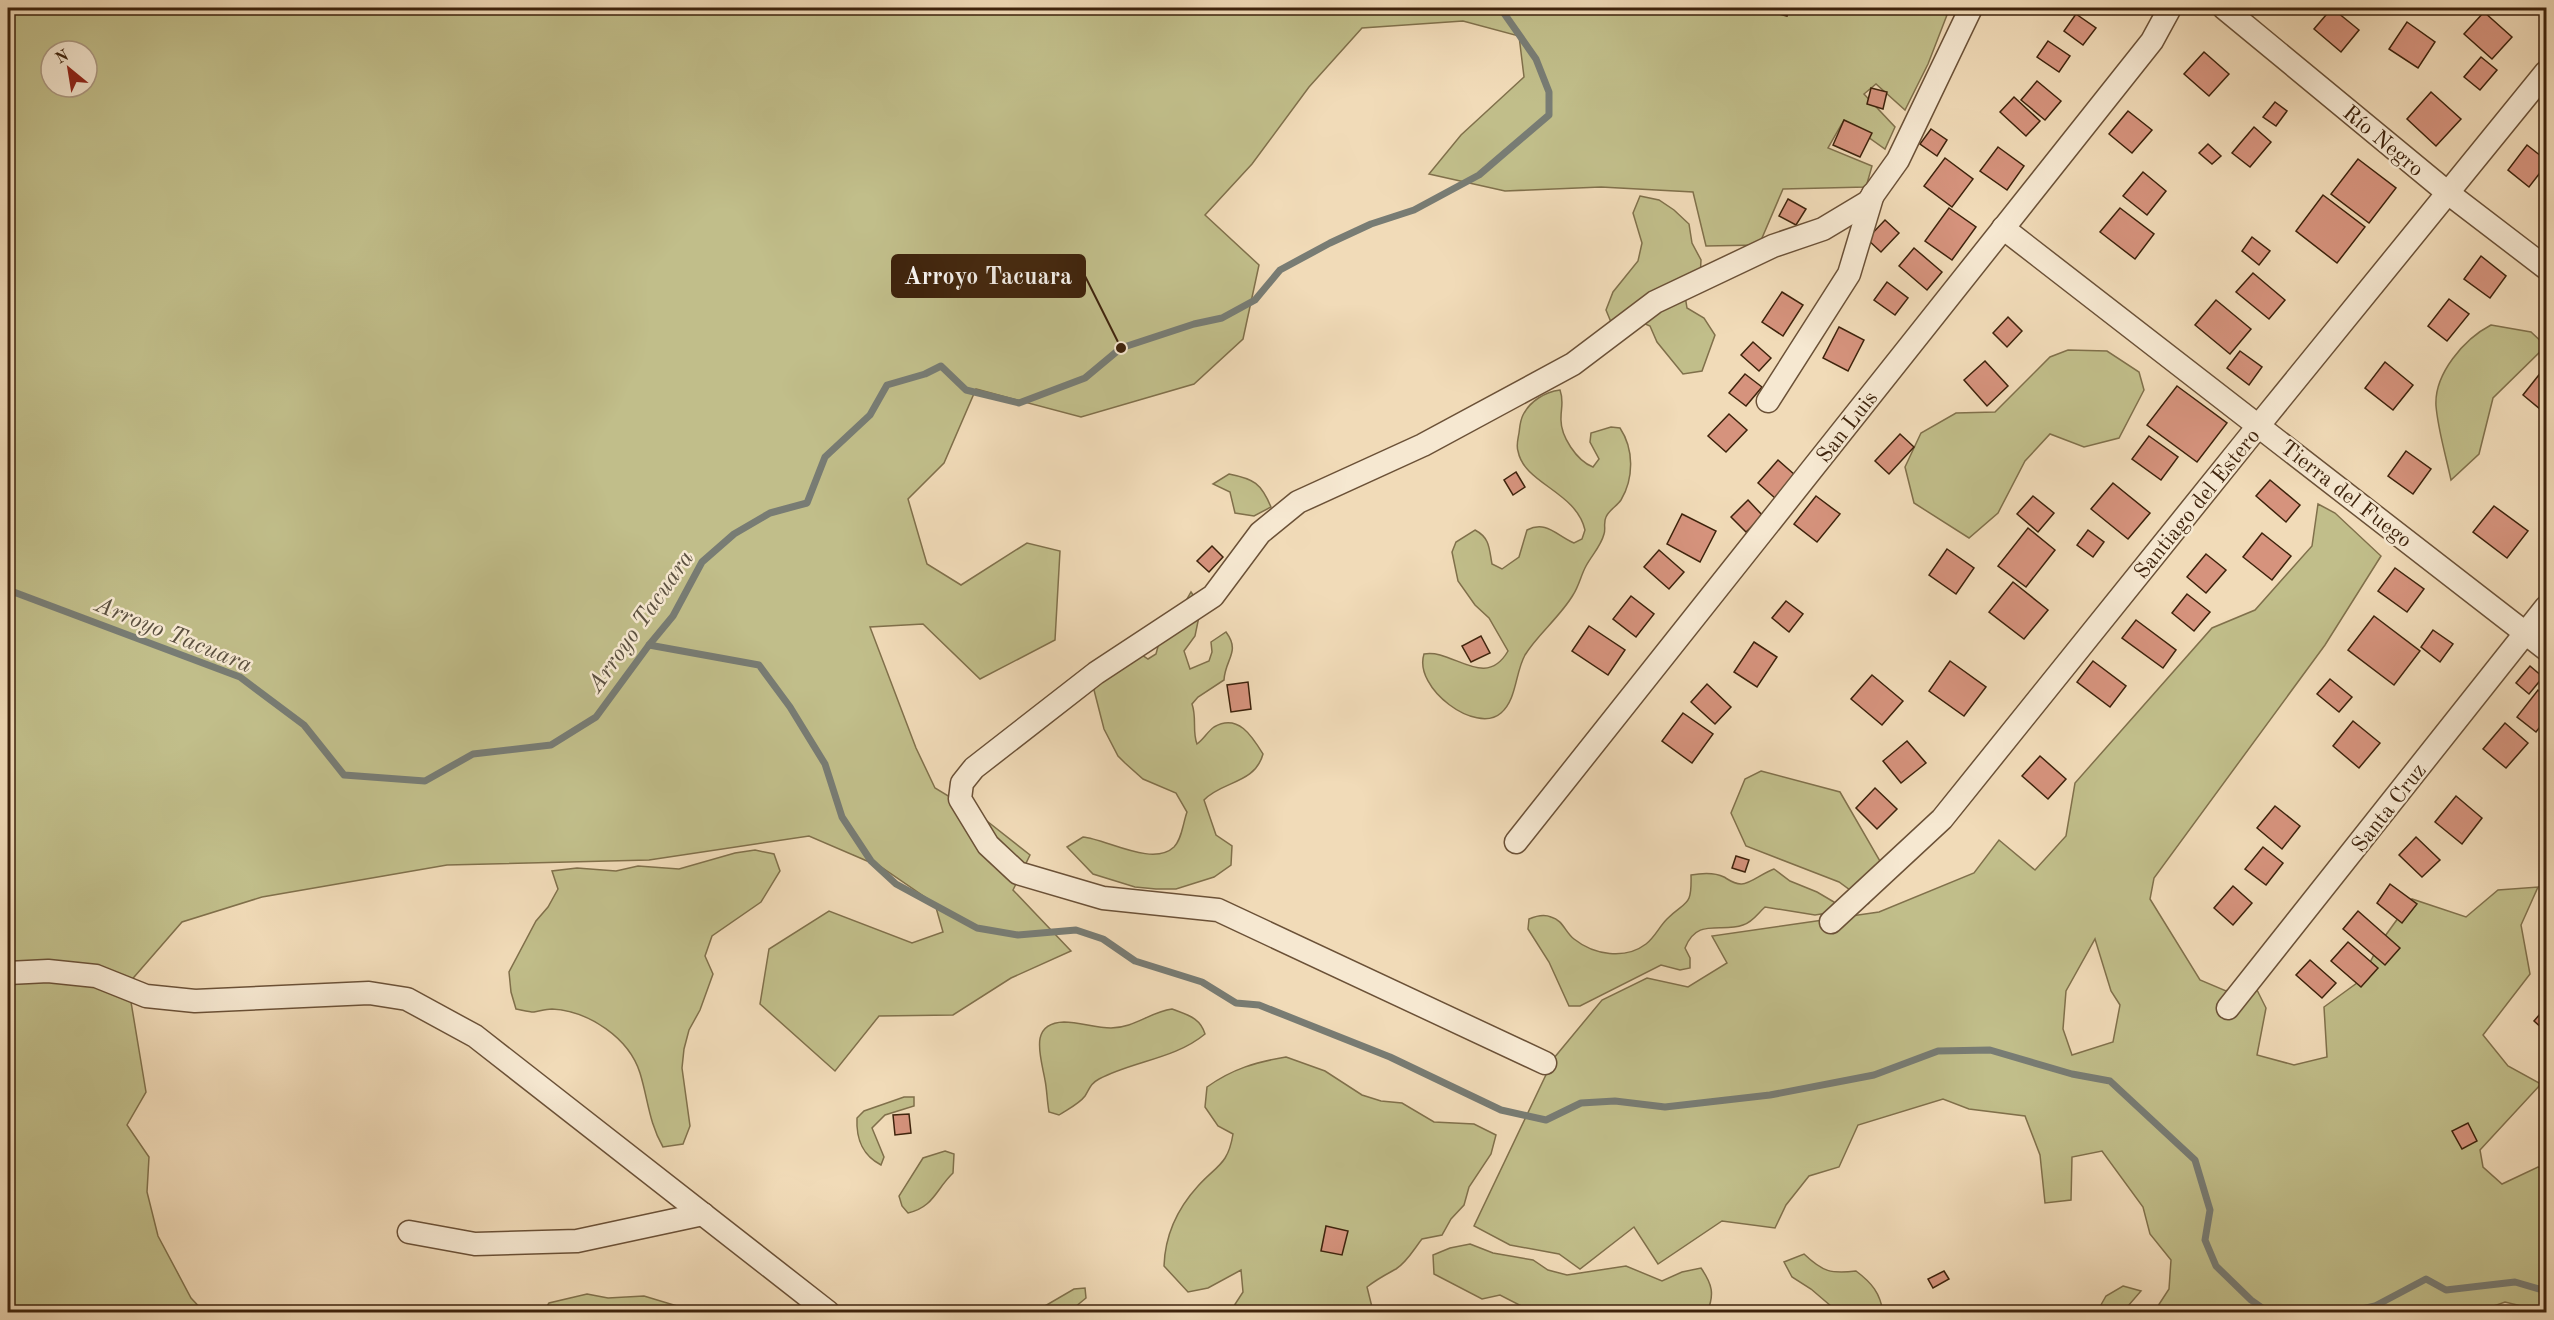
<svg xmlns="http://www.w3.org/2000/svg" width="2554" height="1320" font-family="'Old Standard TT',serif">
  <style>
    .green { fill: #c1be8a; stroke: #80704b; stroke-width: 1.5; fill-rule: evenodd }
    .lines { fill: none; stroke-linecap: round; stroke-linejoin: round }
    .stream { stroke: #787c74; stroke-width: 7 }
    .building { fill: #d6937d; stroke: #3e230c; stroke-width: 1.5 }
    .minor-casing { stroke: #6b5137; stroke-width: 25 }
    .minor { stroke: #f6e8d1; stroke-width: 22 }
    .labels { text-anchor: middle; stroke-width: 5; stroke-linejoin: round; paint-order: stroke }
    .street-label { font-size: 22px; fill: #3e230c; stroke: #f6e8d1 }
    .water-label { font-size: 24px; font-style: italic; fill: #5b5040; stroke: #f6e8d1 }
    .leader { fill: none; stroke: #3e230c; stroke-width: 2 }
    .callout-dot { fill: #3e230c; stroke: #f6e8d1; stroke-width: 2 }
    .callout { fill: #3e230c; stroke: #3e230c; stroke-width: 2 }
    .callout-label { font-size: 24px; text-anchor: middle; font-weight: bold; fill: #fff }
  </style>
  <rect width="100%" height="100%" fill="#f1dbb8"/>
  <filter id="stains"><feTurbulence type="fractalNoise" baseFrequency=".00333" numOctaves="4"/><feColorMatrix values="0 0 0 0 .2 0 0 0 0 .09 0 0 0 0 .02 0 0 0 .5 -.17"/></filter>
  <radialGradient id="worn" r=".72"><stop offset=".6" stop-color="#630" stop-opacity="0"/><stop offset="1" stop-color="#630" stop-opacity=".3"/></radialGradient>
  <g class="green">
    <path d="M8 8H1928L1947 15 1928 64 1905 110 1876 84 1864 94 1895 127 1885 149 1844 120 1828 148 1872 166 1866 187 1783 189 1759 245 1706 246 1693 192 1601 187 1505 191 1429 174 1461 135 1524 77 1519 36 1463 21 1362 28 1309 87 1252 164 1205 215 1259 265 1243 339 1194 384 1081 417 976 389 944 463 908 499 927 564 961 585 1027 543 1060 551 1055 640 980 679 923 624 870 627 916 748 935 788 978 814 1030 855 1013 890 1071 951 1011 978 953 1015 879 1016 835 1071 760 1004 769 949 829 911 912 943 943 932 935 904 881 867 809 836 649 860 447 865 262 897 182 922 128 984 146 1092 127 1125 149 1157 147 1192 158 1236 191 1298 204 1312H8ZM51 51H87V87H51Z"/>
    <polygon points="1640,196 1659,200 1674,210 1689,224 1692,243 1701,260 1700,279 1684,289 1687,308 1704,318 1715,335 1702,371 1683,374 1657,342 1650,326 1632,318 1613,327 1606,310 1613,292 1638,261 1642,243 1633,213"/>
    <path d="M2491 325 2531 332 2546 346 2493 398 2479 454 2451 480C2446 456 2438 430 2436 406 2434 374 2464 339 2491 325Z"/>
    <polygon points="2068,350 2107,351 2139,372 2144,390 2119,438 2084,447 2050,434 2025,461 1998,513 1969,538 1914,503 1905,467 1921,433 1956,413 1995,412 2050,357"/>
    <path d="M1560 390C1564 401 1561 407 1561 418 1560 436 1577 461 1593 467L1599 459 1590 442 1591 433 1611 427 1620 428C1634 449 1634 478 1621 500 1617 506 1609 510 1606 517 1603 523 1606 529 1604 534 1601 546 1592 555 1586 566 1581 575 1579 586 1573 595 1560 617 1537 635 1525 655 1515 673 1517 699 1501 713 1476 735 1413 688 1424 654 1452 648 1485 691 1508 651L1489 618 1475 605 1458 581 1452 552 1456 542 1475 530C1490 538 1489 548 1492 564L1502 569 1519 557 1527 530C1546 520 1556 535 1574 543L1582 539 1585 530C1576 491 1524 484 1518 451 1516 445 1518 439 1519 433 1520 426 1520 421 1523 415 1530 401 1545 392 1560 390Z"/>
    <path d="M1229 474C1254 479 1261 483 1271 507L1254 516 1235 513 1230 492 1213 484Z"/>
    <path d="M2318 504 2335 513 2381 556 2325 645 2154 878 2150 899 2200 980 2226 991 2250 976 2266 1008 2257 1055 2294 1065 2327 1057 2324 1007 2361 980 2380 943 2412 899 2466 917 2498 890 2538 887 2521 925 2530 974 2483 1035 2508 1066 2541 1084 2480 1150 2483 1167 2502 1184 2538 1167 2546 1168V1312L2505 1302 2477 1312H2154L2169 1289 2171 1260 2150 1234 2143 1207 2102 1151 2072 1157 2071 1200 2045 1203 2040 1155 2025 1116 1969 1109 1943 1099 1858 1125 1839 1167 1809 1176 1786 1205 1775 1228 1722 1221 1658 1264 1634 1227 1580 1269 1559 1254 1510 1245 1474 1226 1554 1058 1602 1000 1647 978 1688 987 1727 963 1712 936 1879 912 1974 873 1999 840 2035 870 2066 836 2075 783 2212 628 2255 610 2312 546ZM2095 939 2111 991 2120 1005 2113 1042 2072 1055 2063 1029 2066 991Z"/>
    <path d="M1191 592 1201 607 1195 636 1184 651 1190 669 1209 661 1212 652 1211 642 1226 632C1241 652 1225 659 1224 680L1198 697 1192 704C1197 718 1192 731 1197 744 1203 740 1208 731 1214 727 1238 713 1252 736 1263 754 1255 784 1222 781 1204 800L1216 835 1232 846 1231 865 1214 877 1176 889H1156L1135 887 1093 874 1067 847 1083 837C1106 839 1153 867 1174 847 1182 839 1183 823 1187 812L1176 793 1143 779 1125 763 1118 756 1104 729 1094 690 1099 681 1133 649 1148 659 1156 654 1161 635 1185 618 1187 599Z"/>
    <polygon points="1761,771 1840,792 1880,861 1875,881 1859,890 1869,904 1839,882 1746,846 1731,813 1745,779"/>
    <path d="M755 850 774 854 780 871 761 902 712 936 705 956 713 974 700 1010 689 1030 684 1049 682 1068 690 1126 683 1144 663 1147C649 1123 648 1099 640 1073 629 1038 589 1011 552 1009 546 1009 540 1011 534 1012 528 1012 522 1010 516 1009L511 992 509 972 536 921 548 907 558 889 552 871 577 868 616 871 638 866 679 869 735 853Z"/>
    <path d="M1774 869 1790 881 1817 892 1834 902V912L1815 915 1765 907C1758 913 1753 922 1743 925 1721 933 1697 917 1685 948L1690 958V968L1680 970 1661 965 1580 1006H1569L1549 962 1528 929 1529 919C1536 916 1544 914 1551 917 1563 920 1565 932 1574 939 1594 955 1625 960 1646 944 1655 937 1659 927 1667 919 1686 900 1692 908 1691 875 1702 873 1714 872 1724 877 1729 880 1734 884 1741 884 1749 885 1764 872 1774 869Z"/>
    <path d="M1172 1009C1187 1015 1200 1017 1205 1034 1175 1059 1133 1061 1099 1079 1090 1084 1090 1088 1085 1096 1079 1104 1068 1109 1059 1115L1049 1112C1047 1101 1047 1090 1045 1080 1041 1057 1028 1023 1064 1022 1080 1022 1095 1028 1111 1028 1134 1028 1150 1012 1172 1009Z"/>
    <path d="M1286 1057 1325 1071 1362 1095 1381 1101 1402 1103 1434 1122 1474 1124 1496 1135 1491 1154 1469 1187 1464 1205 1451 1219 1442 1235 1422 1239C1414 1249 1407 1262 1396 1269 1385 1275 1377 1279 1367 1287L1372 1307 1371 1312H1230L1243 1292 1241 1270 1208 1288 1188 1292 1164 1266C1165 1236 1177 1209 1198 1186 1217 1165 1228 1165 1233 1134L1218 1126 1205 1107 1207 1087C1232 1069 1256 1062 1286 1057Z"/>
    <path d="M904 1097H914V1106L885 1115 872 1128 884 1157 881 1165C862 1155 856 1139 857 1118L864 1111Z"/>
    <path d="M945 1151 954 1154 953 1173C936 1189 934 1207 908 1213L902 1206 899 1196 923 1158Z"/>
    <path d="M1470 1244 1493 1253 1533 1260 1548 1270 1567 1275 1626 1266 1662 1281 1682 1272 1701 1268C1712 1284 1715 1294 1707 1312H1533L1500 1295 1482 1299 1434 1274 1433 1255 1450 1248Z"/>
    <path d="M1804 1254C1823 1272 1831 1274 1856 1271 1872 1283 1880 1293 1883 1312H1838L1811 1289 1792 1277 1784 1262Z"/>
    <polygon points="2123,1286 2141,1291 2128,1306 2128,1312 2097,1312 2106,1296"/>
    <polygon points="1085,1288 1086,1298 1069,1312 1038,1312 1038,1310 1074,1289"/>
    <polygon points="587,1294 608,1298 644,1296 697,1312 543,1312 549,1303"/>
  </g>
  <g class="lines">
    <g class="stream">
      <polyline points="1400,8 1407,11 1456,8"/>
      <polyline points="8,584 11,591 240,677 304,725 344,775 425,781 473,754 551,745 596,717 649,645 673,616 702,562 734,534 770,513 807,503 825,457 870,415 887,385 925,374 941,366 966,390 1019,403 1085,378 1121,348 1194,324 1222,318 1255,300 1280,270 1330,243 1371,224 1414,210 1479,175 1549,115 1549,92 1536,59 1501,9 1493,8"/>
      <polyline points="649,645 759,665 790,707 825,764 842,817 871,861 896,884 977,928 1018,935 1076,930 1103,939 1135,961 1202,982 1236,1003 1259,1005 1390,1057 1501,1110 1546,1120 1581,1103 1615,1101 1665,1107 1770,1095 1874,1075 1938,1051 1990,1050 2072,1074 2110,1081 2195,1160 2210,1210 2205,1240 2216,1266 2251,1300 2268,1312"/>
      <polyline points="2349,1312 2375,1306 2426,1279 2446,1290 2515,1282 2546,1291"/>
    </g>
  </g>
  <g class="building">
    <polygon points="1769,8 1790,8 1787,16 1768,11"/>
    <polygon points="2332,8 2359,30 2341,52 2314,29"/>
    <polygon points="2484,12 2512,37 2492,59 2464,34"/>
    <polygon points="2076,14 2096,28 2083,45 2064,31"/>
    <polygon points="2407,22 2435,42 2418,68 2389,49"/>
    <polygon points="2048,41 2070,56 2059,72 2037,57"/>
    <polygon points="2204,52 2229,74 2209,96 2184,74"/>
    <polygon points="2481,57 2497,70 2480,90 2464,77"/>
    <polygon points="2037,81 2061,101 2045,120 2021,100"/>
    <polygon points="1871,88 1887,92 1883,109 1867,104"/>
    <polygon points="2431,92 2461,119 2436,146 2407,119"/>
    <polygon points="2014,97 2040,121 2026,136 2000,112"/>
    <polygon points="2275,102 2287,111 2276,126 2263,117"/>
    <polygon points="2128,111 2152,130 2132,153 2109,134"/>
    <polygon points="1844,120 1872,133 1860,157 1833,145"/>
    <polygon points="2254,127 2271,142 2250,167 2232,153"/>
    <polygon points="1931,129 1947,140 1937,156 1920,144"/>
    <polygon points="2208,144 2221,156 2212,164 2199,153"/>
    <polygon points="2527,145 2546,160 2546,165 2529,187 2508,170"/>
    <polygon points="1998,147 2024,166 2007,190 1980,171"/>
    <polygon points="1945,158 1973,179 1952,207 1924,186"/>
    <polygon points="2358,159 2396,188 2369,223 2331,194"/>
    <polygon points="2143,172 2166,191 2147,215 2123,196"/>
    <polygon points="2323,195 2365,227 2337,263 2296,231"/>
    <polygon points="1788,199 1806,209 1796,225 1779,216"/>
    <polygon points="1949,208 1976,227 1952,260 1925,241"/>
    <polygon points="2120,208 2154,234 2135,259 2100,232"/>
    <polygon points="1885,220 1899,233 1881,252 1867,239"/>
    <polygon points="2252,237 2270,251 2259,265 2242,251"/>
    <polygon points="1914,248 1942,272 1927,290 1899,266"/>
    <polygon points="2481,256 2506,276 2490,298 2464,279"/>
    <polygon points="2253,273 2285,300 2269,319 2236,292"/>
    <polygon points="1887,282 1908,298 1895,315 1874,300"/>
    <polygon points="1782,292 1803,305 1783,336 1762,322"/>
    <polygon points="2449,299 2469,314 2447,341 2428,326"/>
    <polygon points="2216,300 2251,329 2230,354 2195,325"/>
    <polygon points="2008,317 2022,331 2007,347 1993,333"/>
    <polygon points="1839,327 1864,340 1848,371 1823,358"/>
    <polygon points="1753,342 1771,358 1759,371 1741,355"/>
    <polygon points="2240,351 2262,367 2249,385 2227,368"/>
    <polygon points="1985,361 2008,386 1987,406 1964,380"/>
    <polygon points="2385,362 2413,385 2393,410 2365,388"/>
    <polygon points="2546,366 2546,414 2523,395"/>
    <polygon points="1745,374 1762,387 1746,406 1729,393"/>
    <polygon points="2177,386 2227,423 2197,462 2147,425"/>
    <polygon points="1729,414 1747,430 1726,452 1708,436"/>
    <polygon points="1900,434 1914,447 1889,474 1875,461"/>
    <polygon points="2149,436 2178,457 2161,480 2132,459"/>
    <polygon points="2406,451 2431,469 2413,494 2388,476"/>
    <polygon points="1778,460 1795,475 1775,498 1758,483"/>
    <polygon points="1516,472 1525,487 1513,495 1504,480"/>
    <polygon points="2270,480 2300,505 2286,522 2256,496"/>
    <polygon points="2113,483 2150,513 2128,539 2091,509"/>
    <polygon points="1816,496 1840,514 1817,542 1794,524"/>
    <polygon points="2033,496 2054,513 2038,532 2017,514"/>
    <polygon points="1748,500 1763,516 1746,532 1731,517"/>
    <polygon points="2494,506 2528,531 2507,558 2473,532"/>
    <polygon points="1682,514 1716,531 1700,562 1667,544"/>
    <polygon points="2028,528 2055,550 2026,587 1998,566"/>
    <polygon points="2088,530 2104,542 2093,557 2077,545"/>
    <polygon points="2262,533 2291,556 2272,580 2243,557"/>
    <polygon points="1212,546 1223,557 1209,572 1197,561"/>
    <polygon points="1947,549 1974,568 1956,594 1929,575"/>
    <polygon points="1659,550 1684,572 1669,589 1644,567"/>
    <polygon points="2206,554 2226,570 2206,593 2187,577"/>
    <polygon points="2395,568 2424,589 2407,612 2378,591"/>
    <polygon points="2013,582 2048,610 2024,639 1989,612"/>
    <polygon points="2187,594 2210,612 2194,631 2172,613"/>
    <polygon points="1631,596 1654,614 1636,637 1613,619"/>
    <polygon points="1786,601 1803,614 1789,632 1772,618"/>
    <polygon points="2374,616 2420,651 2394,685 2348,650"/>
    <polygon points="2136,620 2176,650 2163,668 2122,638"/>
    <polygon points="1589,626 1625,650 1608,675 1572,651"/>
    <polygon points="2433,630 2453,644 2440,662 2421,647"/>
    <polygon points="1481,636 1490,653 1471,662 1462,646"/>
    <polygon points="1754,642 1777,657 1757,687 1734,672"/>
    <polygon points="1950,661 1986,687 1964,716 1929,691"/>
    <polygon points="2093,661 2126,686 2110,707 2077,682"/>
    <polygon points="2530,666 2543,677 2529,694 2516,683"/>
    <polygon points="1872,675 1903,701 1882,725 1851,699"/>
    <polygon points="2330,679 2352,697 2339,712 2317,694"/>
    <polygon points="1248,682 1251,709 1231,712 1227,685"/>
    <polygon points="1707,684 1731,707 1715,724 1691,702"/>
    <polygon points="2538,690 2546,697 2546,719 2536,732 2517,717"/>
    <polygon points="1683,713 1713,734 1692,763 1662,741"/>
    <polygon points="2353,721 2380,743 2359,768 2333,746"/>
    <polygon points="2505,723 2528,743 2506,768 2483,749"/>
    <polygon points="1907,741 1926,763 1901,783 1883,761"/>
    <polygon points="2040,756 2066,779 2048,799 2022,776"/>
    <polygon points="1875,788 1897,809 1877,829 1856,808"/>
    <polygon points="2456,796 2482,818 2462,844 2435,822"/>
    <polygon points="2275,806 2300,826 2282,849 2257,828"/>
    <polygon points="2416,837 2440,860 2422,877 2399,855"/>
    <polygon points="2263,847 2283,863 2266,885 2245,869"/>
    <polygon points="1736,856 1749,860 1745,872 1732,868"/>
    <polygon points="2390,884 2417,904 2402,923 2377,903"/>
    <polygon points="2233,886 2252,903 2233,925 2214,908"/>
    <polygon points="2358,911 2400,948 2385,965 2343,929"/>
    <polygon points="2348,942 2378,968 2361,987 2331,961"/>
    <polygon points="2310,960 2336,983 2322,998 2296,975"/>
    <polygon points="2546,1007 2546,1032 2534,1021"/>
    <polygon points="909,1114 911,1133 895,1135 893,1115"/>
    <polygon points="2468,1123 2477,1141 2462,1149 2452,1131"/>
    <polygon points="1326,1226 1348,1231 1342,1255 1321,1251"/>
    <polygon points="1944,1271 1949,1279 1933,1288 1928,1279"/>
  </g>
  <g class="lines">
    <g class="minor-casing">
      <g id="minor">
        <polyline points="2224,8 2448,193 2546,268"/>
        <polyline points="2003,228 2546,649"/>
        <polyline points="1768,401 1849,274 1873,194"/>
        <polyline points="1516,842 2152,41 2170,8"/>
        <polyline points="1831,922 1942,819 2259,425 2546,72"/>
        <polyline points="8,973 48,971 96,976 146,996 195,1001 369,993 407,999 475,1036 828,1312"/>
        <polyline points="2228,1008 2546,607"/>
        <polyline points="1545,1063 1218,910 1103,898 1018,873 988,845 960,799 962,783 974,768 1096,673 1213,596 1260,533 1298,502 1423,445 1573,364 1655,302 1773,246 1823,229 1868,202 1898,160 1971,8"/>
        <polyline points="409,1232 475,1244 577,1241 703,1214"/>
      </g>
    </g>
    <use href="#minor" class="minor"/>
  </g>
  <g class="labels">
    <g class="street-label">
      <text transform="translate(2384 140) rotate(40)" y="8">Río Negro</text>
      <text transform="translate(1846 426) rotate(-52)" y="8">San Luis</text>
      <text transform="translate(2347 493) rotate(38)" y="8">Tierra del Fuego</text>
      <text transform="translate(2196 503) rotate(-51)" y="8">Santiago del Estero</text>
      <text transform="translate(2388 807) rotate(-52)" y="8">Santa Cruz</text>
    </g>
    <g class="water-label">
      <text transform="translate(640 621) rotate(-55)" y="8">Arroyo Tacuara</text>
      <text transform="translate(174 634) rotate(22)" y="8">Arroyo Tacuara</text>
    </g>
  </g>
  <path class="leader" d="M1121 348L1085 276"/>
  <circle class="callout-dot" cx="1121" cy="348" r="6"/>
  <rect class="callout" x="892" y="255" width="193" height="42" rx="6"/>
  <g class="callout-label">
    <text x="988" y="284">Arroyo Tacuara</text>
  </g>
  <rect width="2554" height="1320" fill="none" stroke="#f1dbb8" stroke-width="30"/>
  <rect x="9" y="9" width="2536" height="1302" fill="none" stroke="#3e230c" stroke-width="3"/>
  <rect x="15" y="15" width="2524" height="1290" fill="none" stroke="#3e230c" stroke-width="1.5"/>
  <g transform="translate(69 69) rotate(330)"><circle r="28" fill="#f6e8d1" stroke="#ac9982" stroke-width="1.5"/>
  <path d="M0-4.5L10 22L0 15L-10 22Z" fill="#8f2418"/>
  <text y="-9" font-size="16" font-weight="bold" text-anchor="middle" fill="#3e230c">N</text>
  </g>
  <rect width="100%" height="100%" filter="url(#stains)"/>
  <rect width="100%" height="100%" fill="url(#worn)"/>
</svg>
